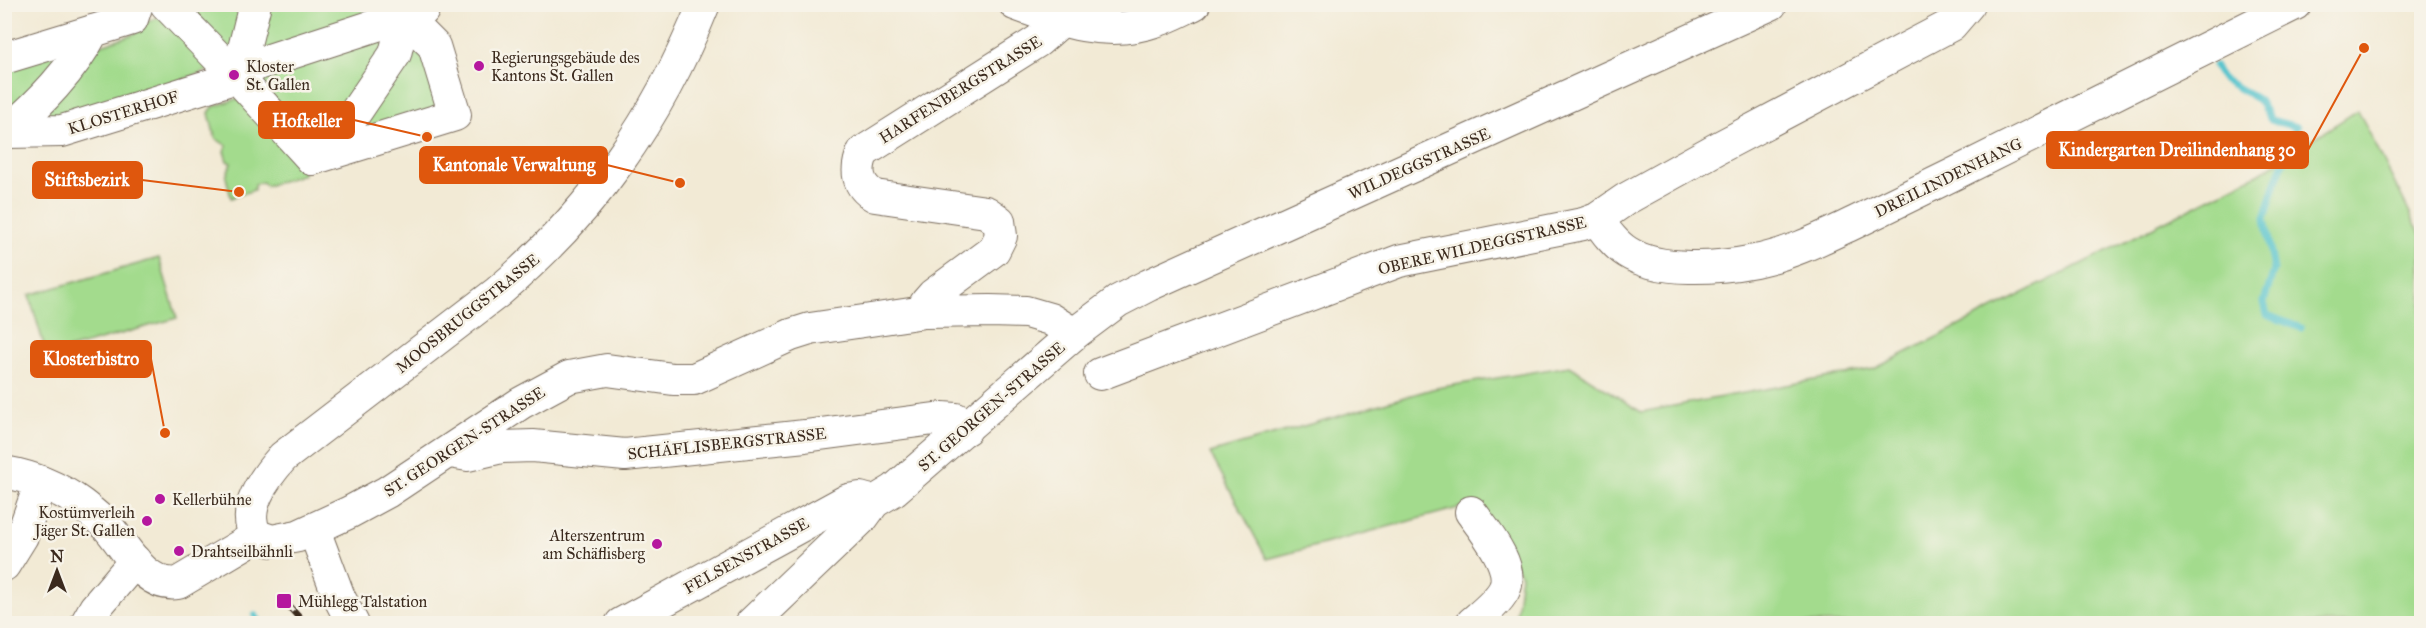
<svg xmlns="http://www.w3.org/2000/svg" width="2426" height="628" font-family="'IM FELL Great Primer',serif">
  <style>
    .grass { fill: #a3db8d; stroke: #6f8256; stroke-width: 1.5 }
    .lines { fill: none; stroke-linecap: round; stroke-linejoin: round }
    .stream { stroke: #58c5ce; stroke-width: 7 }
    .minor-casing { stroke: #7b6d5e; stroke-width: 34 }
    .minor { stroke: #fff; stroke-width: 32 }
    .rail-casing { stroke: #3b2a1e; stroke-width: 7 }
    .rail { stroke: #f7f3e8; stroke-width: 4.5; stroke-dasharray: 14; stroke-linecap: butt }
    .poi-dot { fill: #b5179e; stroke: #f7f3e8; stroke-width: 2 }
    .labels { text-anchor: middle; stroke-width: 5; stroke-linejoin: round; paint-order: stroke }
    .poi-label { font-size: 16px; fill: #3b2a1e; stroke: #f7f3e8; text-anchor: start }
    .street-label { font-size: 16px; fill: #3b2a1e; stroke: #f7f3e8 }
    .leader { fill: none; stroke: #df570d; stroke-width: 2 }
    .callout-dot { fill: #df570d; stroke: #f7f3e8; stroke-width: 2 }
    .callout { fill: #df570d; stroke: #df570d; stroke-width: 2 }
    .callout-label { font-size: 18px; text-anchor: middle; font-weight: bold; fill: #fff }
  </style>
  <rect width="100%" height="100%" fill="#f7f3e8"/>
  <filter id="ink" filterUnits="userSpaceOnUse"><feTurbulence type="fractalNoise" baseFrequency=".0167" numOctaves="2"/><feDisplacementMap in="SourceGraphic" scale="12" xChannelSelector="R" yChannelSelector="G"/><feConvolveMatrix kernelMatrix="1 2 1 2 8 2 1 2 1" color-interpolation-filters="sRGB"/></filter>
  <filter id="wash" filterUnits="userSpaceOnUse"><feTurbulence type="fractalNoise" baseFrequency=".008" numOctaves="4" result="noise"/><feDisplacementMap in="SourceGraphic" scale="24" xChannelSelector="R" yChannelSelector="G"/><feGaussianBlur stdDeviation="1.35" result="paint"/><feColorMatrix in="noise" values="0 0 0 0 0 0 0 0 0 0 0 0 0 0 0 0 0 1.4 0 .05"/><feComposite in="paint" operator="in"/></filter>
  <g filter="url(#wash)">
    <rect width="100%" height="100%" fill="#f2ead5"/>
    <g class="grass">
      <polygon points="183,5 249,5 237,56"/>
      <polygon points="260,5 377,5 382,20 258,59"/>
      <polygon points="165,15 218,67 64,122 42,109 96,47 136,33 147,22"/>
      <polygon points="383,29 390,52 333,135 308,142 253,84 257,69"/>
      <polygon points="73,43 30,103 6,108 4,66"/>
      <polygon points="430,49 450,111 341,144 401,58"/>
      <polygon points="242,97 299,153 304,174 266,186 262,182 255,184 254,190 231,198 226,177 231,163 227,161 224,151 227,146 215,138 209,113 213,107"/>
      <polygon points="2358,110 2421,236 2421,623 1515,623 1521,575 1477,503 1267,559 1210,453 1436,388 1570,366 1641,412 1874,369 2260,173"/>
      <polygon points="159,258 177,318 47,355 29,295"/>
    </g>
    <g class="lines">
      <g class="stream">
        <polyline points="2215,66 2221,78 2259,100 2271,120 2297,127 2276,182 2265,218 2274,270 2264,302 2267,315 2301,328"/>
        <polyline points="255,616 262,624"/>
      </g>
    </g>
  </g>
  <g filter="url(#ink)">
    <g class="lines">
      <g class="minor-casing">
        <g id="minor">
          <polyline points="166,4 237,77 312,159"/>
          <path d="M1015 4C1060 21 1107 38 1155 21 1169 17 1181 10 1194 4"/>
          <polyline points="4,58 93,31"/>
          <polyline points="237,77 255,4"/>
          <path d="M7 132C40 103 72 71 93 31L132 19 137 4"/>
          <polyline points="4,134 7,132 62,131 237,77 257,64 423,10"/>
          <polyline points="317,155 338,138 395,54 404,16 392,5"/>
          <polyline points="312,159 455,115 434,46 404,16 406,4"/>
          <path d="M1597 219C1605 231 1614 244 1627 252 1659 273 1719 268 1755 261 1791 254 1824 237 1856 222 1889 206 1922 190 1954 174 2068 117 2181 61 2295 4"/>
          <path d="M924 312 926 303 933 295 994 250 1001 236 999 221 986 212 875 196C857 186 855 170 863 152L1038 41 1061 21 1073 4"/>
          <polyline points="1100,374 1399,261 1583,224 1597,219 1626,199 1718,148 1951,25 1969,4"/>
          <polyline points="450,452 468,455 502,447 533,446 625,455 805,436 942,418 956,419 966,429"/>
          <path d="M4 472C33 477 58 487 81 504 89 510 98 518 106 525 126 546 144 588 178 583L257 536"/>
          <path d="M1471 512C1484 530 1516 567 1504 590 1497 603 1482 614 1471 624"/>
          <polyline points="314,530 339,597 353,624"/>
          <polyline points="257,536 272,541 298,536 350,512 387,492 521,403 569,377 607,370 673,379 694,379 791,335 810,329 924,312 990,311 1026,312 1050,319 1074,334"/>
          <path d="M257 536C239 511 266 476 283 457L498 292C593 211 657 121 704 4"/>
          <polyline points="4,565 22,536 41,482"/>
          <polyline points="86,624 95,608 135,561"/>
          <polyline points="621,624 848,500 860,498 874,502"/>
          <polyline points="751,624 863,517 874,502 894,490 1074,334 1118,301 1149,285 1771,4"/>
        </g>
      </g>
      <use href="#minor" class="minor"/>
      <g class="rail-casing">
        <polyline id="rail" points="284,601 305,624"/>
      </g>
      <use href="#rail" class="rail"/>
    </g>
  </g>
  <g class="poi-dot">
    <circle cx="479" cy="66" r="6"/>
    <circle cx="234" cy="75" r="6"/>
    <circle cx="160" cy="499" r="6"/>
    <circle cx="147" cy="521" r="6"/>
    <circle cx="657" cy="544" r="6"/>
    <circle cx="179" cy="551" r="6"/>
    <rect x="276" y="593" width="16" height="16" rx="3"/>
  </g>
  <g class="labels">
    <g class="poi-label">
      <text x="491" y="63">Regierungsgebäude des<tspan x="491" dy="18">Kantons St. Gallen</tspan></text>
      <text x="246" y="72">Kloster<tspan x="246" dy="18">St. Gallen</tspan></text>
      <text x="172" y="505">Kellerbühne</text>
      <text x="135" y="518" text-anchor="end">Kostümverleih<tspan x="135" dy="18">Jäger St. Gallen</tspan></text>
      <text x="645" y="541" text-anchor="end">Alterszentrum<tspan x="645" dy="18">am Schäflisberg</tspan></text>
      <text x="191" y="557">Drahtseilbähnli</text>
      <text x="298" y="607">Mühlegg Talstation</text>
    </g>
    <g class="street-label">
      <text transform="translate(960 89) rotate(-32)" y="6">HARFENBERGSTRASSE</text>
      <text transform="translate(123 112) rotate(-17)" y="6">KLOSTERHOF</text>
      <text transform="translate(1419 163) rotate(-24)" y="6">WILDEGGSTRASSE</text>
      <text transform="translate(1948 177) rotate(-26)" y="6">DREILINDENHANG</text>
      <text transform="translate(1482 245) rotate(-13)" y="6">OBERE WILDEGGSTRASSE</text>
      <text transform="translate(467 313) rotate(-39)" y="6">MOOSBRUGGSTRASSE</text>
      <text transform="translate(991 406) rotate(-41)" y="6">ST. GEORGEN-STRASSE</text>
      <text transform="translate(464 441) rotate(-33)" y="6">ST. GEORGEN-STRASSE</text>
      <text transform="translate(727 443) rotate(-6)" y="6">SCHÄFLISBERGSTRASSE</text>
      <text transform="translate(746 555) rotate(-29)" y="6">FELSENSTRASSE</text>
    </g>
  </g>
  <path class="leader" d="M427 137L354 120M2364 48L2308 150M680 183L607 165M239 192L142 180M165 433L151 359"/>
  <g class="callout-dot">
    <circle cx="427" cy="137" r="6"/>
    <circle cx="2364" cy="48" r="6"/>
    <circle cx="680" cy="183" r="6"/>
    <circle cx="239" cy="192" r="6"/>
    <circle cx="165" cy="433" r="6"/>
  </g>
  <g class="callout">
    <rect x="259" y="102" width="95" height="36" rx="6"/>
    <rect x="2047" y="132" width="261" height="36" rx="6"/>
    <rect x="420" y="147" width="187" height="36" rx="6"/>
    <rect x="33" y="162" width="109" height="36" rx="6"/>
    <rect x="31" y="341" width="120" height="36" rx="6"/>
  </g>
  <g class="callout-label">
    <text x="307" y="127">Hofkeller</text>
    <text x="2177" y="156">Kindergarten Dreilindenhang 30</text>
    <text x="514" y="171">Kantonale Verwaltung</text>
    <text x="87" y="186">Stiftsbezirk</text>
    <text x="91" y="365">Klosterbistro</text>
  </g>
  <rect width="2426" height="628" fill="none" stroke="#f7f3e8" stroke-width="24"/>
  <g transform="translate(57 571)" stroke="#f7f3e8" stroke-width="4.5" paint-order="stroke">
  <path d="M0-4.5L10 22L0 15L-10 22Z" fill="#3b2a1e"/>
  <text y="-9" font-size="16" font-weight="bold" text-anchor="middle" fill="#3b2a1e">N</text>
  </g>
</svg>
